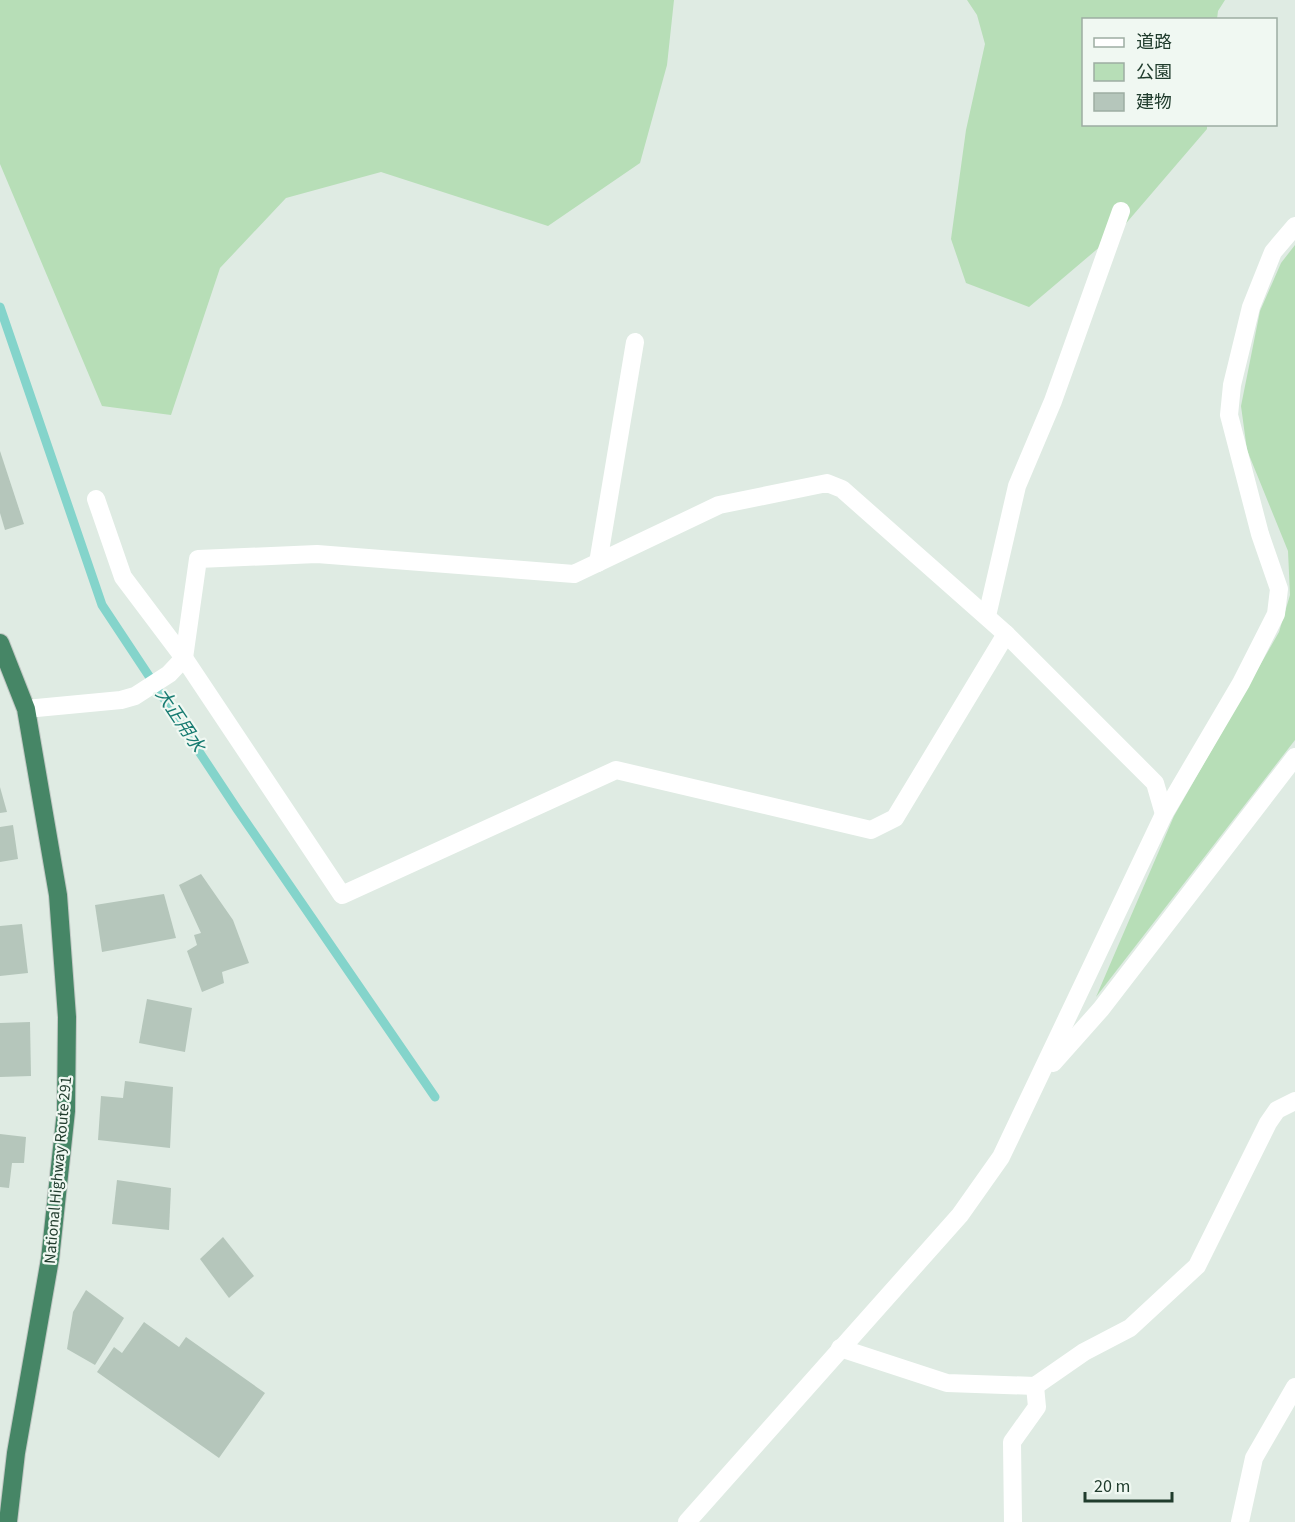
<svg xmlns="http://www.w3.org/2000/svg" width="1295" height="1522" font-family="'Source Sans 3','Noto Sans JP',sans-serif">
  <style>
    .green { fill: #b7deb7 }
    .lines { fill: none; stroke-linecap: round; stroke-linejoin: round }
    .stream { stroke: #84d4cb; stroke-width: 9 }
    .building { fill: #b5c6bb }
    .trunk-casing { stroke: #c1c8c4; stroke-width: 20 }
    .minor { stroke: #fff; stroke-width: 18 }
    .trunk { stroke: #468666; stroke-width: 18 }
    .labels { text-anchor: middle; stroke-width: 4.5; stroke-linejoin: round; paint-order: stroke }
    .street-label { font-size: 16px; fill: #203c2d; stroke: #f0f8f2 }
    .water-label { font-size: 18px; font-style: italic; fill: #177b71; stroke: #f0f8f2 }
  </style>
  <rect width="100%" height="100%" fill="#dfebe3"/>
  <g class="green">
    <polygon points="0,0 674,0 667,65 640,163 548,226 381,172 286,198 220,268 171,415 102,406 0,164"/>
    <polygon points="967,0 1225,0 1218,11 1217,19 1084,20 1084,124 1207,125 1207,129 1122,228 1029,307 966,283 951,239 966,130 985,44 977,15"/>
    <polygon points="1295,245 1295,740 1096,997 1174,816 1279,632 1290,595 1288,551 1247,450 1241,406 1260,311 1281,263"/>
  </g>
  <g class="lines">
    <polyline class="stream" points="0,307 102,605 237,809 435,1097"/>
  </g>
  <g class="building">
    <polygon points="0,451 24,524 5,530 0,513"/>
    <polygon points="0,787 7,812 0,813"/>
    <polygon points="13,825 18,859 0,862 0,827"/>
    <polygon points="201,874 233,920 249,963 222,972 224,983 202,992 187,951 197,945 194,935 201,933 179,885"/>
    <polygon points="164,894 176,938 102,952 95,905"/>
    <polygon points="22,924 28,973 0,976 0,926"/>
    <polygon points="147,999 192,1008 185,1052 139,1043"/>
    <polygon points="30,1022 31,1076 0,1077 0,1023"/>
    <polygon points="125,1081 173,1087 170,1148 98,1140 101,1096 123,1098"/>
    <polygon points="0,1134 26,1137 24,1163 12,1163 9,1188 0,1187"/>
    <polygon points="117,1180 171,1188 169,1230 112,1224"/>
    <polygon points="223,1237 254,1276 229,1298 200,1259"/>
    <polygon points="86,1290 124,1318 95,1365 67,1349 73,1312"/>
    <polygon points="144,1322 179,1347 186,1337 265,1393 219,1458 97,1372 114,1347 122,1353"/>
  </g>
  <g class="lines">
    <g class="trunk-casing">
      <polyline id="trunk" points="0,643 26,709 58,895 67,1017 66,1111 50,1259 16,1453 8,1522"/>
    </g>
    <g class="minor">
      <polyline points="96,499 123,577 184,658 342,895 616,770 871,830 895,818 1006,634"/>
      <polyline points="598,563 635,342"/>
      <polyline points="987,616 1017,486 1053,401 1121,211"/>
      <polyline points="26,709 121,700 135,696 169,674 184,658 198,559 317,554 574,574 719,505 827,483 842,489 1006,634 1155,783 1164,814"/>
      <polyline points="1053,1063 1101,1009 1295,757"/>
      <polyline points="840,1348 947,1383 1035,1386 1084,1352 1130,1328 1197,1266 1268,1123 1277,1110 1295,1101"/>
      <polyline points="687,1522 960,1215 1001,1157 1164,814 1241,683 1276,614 1279,589 1260,534 1229,415 1232,385 1251,307 1273,252 1295,226"/>
      <polyline points="1013,1522 1012,1442 1037,1407 1035,1386"/>
      <polyline points="1240,1522 1254,1458 1295,1387"/>
    </g>
    <use href="#trunk" class="trunk"/>
  </g>
  <g class="labels">
    <g class="street-label">
      <text transform="translate(57 1170) rotate(-85)" y="6">National Highway Route 291</text>
    </g>
    <g class="water-label">
      <text transform="translate(180 720) rotate(56)" y="6">大正用水</text>
    </g>
  </g>
  <rect x="1082" y="18" width="195" height="108" fill="#f0f8f2" stroke="#9dada3" stroke-width="1.5"/>
  <rect x="1094" y="38" width="30" height="9" fill="#ffffff" stroke="#9dada3" stroke-width="1.5"/>
  <text x="1136" y="48" font-size="18" fill="#203c2d">道路</text>
  <rect x="1094" y="63" width="30" height="18" fill="#b7deb7" stroke="#9dada3" stroke-width="1.5"/>
  <text x="1136" y="78" font-size="18" fill="#203c2d">公園</text>
  <rect x="1094" y="93" width="30" height="18" fill="#b5c6bb" stroke="#9dada3" stroke-width="1.5"/>
  <text x="1136" y="108" font-size="18" fill="#203c2d">建物</text>
  <path d="M1085 1492v9h87v-9" fill="none" stroke="#203c2d" stroke-width="3"/>
  <text x="1094" y="1492" font-size="18" fill="#203c2d" stroke="#f0f8f2" stroke-width="4.5" paint-order="stroke">20 m</text>
</svg>
